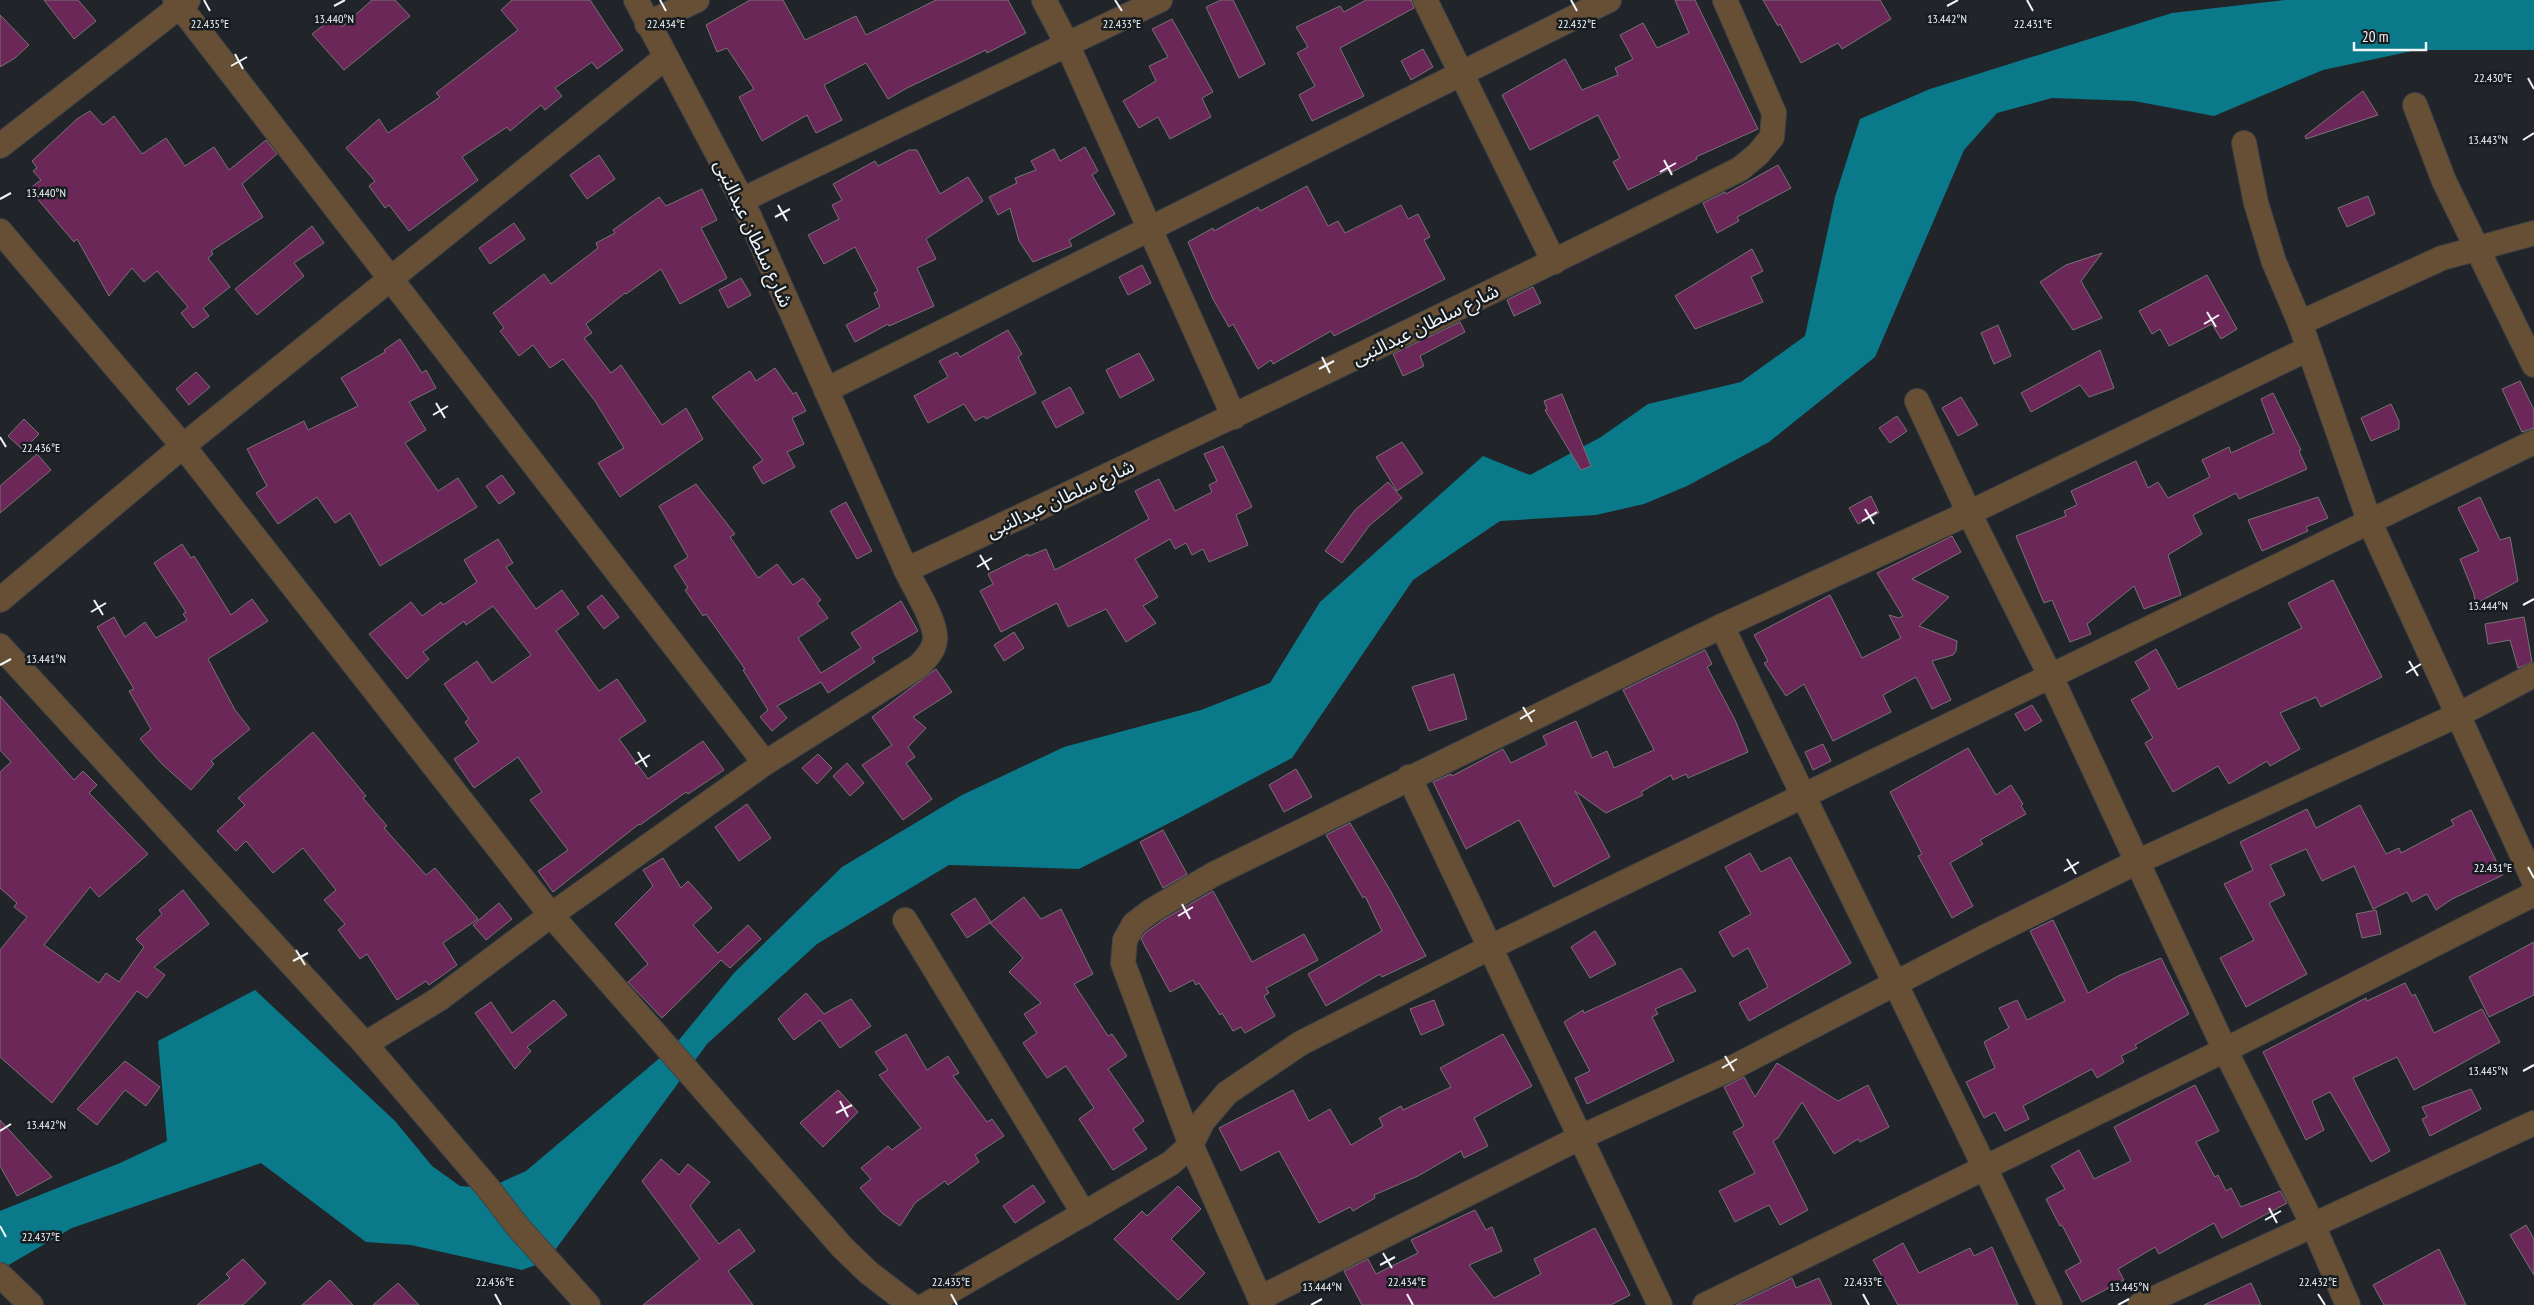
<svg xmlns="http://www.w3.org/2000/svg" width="2534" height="1305" font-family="'PT Sans Narrow','Noto Sans Arabic',sans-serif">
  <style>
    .water { fill: #0a798a }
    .building { fill: #6a2758; stroke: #797276 }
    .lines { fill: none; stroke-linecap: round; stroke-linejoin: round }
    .minor-casing { stroke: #3e4247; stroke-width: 26 }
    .minor { stroke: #674f35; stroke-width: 24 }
    .ticks { fill: none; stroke: #f2f5f8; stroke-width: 2 }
    .labels { text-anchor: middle; stroke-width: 5; stroke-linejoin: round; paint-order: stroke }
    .street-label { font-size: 19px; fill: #f2f5f8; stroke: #171c20 }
    .ticks-label { font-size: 12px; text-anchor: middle; fill: #f2f5f8; stroke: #171c20; stroke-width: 5; stroke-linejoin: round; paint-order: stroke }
  </style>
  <rect width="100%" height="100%" fill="#21252a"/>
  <polygon class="water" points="2285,0 2534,0 2534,50 2417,50 2323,70 2214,116 2134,101 2052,98 1997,113 1964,150 1875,357 1769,442 1687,486 1644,504 1596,515 1500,521 1413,580 1292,758 1179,818 1079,869 949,865 817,944 707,1044 547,1261 522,1270 411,1245 366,1242 261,1163 72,1228 0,1270 0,1211 120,1163 167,1141 158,1041 255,990 395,1121 432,1166 460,1186 488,1188 526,1171 674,1046 734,973 842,867 962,795 1064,747 1201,710 1270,683 1320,602 1483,456 1530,475 1601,437 1648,404 1741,382 1805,336 1835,197 1860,119 1930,89 2172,13"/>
  <g class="building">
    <polygon points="44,0 78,0 96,21 74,39"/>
    <polygon points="372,0 395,0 410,16 344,70 312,34 334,17 342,27"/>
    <polygon points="512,0 590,0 623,50 597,69 592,62 555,88 562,96 545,110 541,105 510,131 507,127 462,157 478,180 409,231 389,205 385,208 369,186 375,181 346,148 379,119 388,133 440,97 436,93 518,30 501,10"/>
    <polygon points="750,0 783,0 805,40 856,16 866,35 936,0 1008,0 1026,33 987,53 986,50 907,88 888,99 866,63 824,85 842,120 816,133 807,115 762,141 739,97 754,89 727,48 717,52 706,25"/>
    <polygon points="1221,0 1233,0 1265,64 1239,78 1206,7"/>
    <polygon points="1366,0 1411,0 1414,8 1340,48 1364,96 1312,121 1299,95 1315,86 1297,53 1308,47 1296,27 1340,6 1344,12"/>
    <polygon points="1675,0 1695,0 1758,129 1696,157 1697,159 1672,172 1670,169 1628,190 1613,162 1620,158 1598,115 1530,150 1502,95 1565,59 1582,90 1618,75 1615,68 1633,59 1620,35 1643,23 1657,48 1689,33"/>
    <polygon points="1763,0 1880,0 1891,19 1842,49 1838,43 1801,63 1780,24 1778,26"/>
    <polygon points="0,15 29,45 15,58 0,67"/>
    <polygon points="1172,19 1213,92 1202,98 1211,117 1170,139 1158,117 1139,128 1123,101 1156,81 1149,66 1168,57 1152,29"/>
    <polygon points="1423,49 1433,67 1411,80 1401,61"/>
    <polygon points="2363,91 2378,115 2306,139 2305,136"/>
    <polygon points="90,111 103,125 114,116 142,154 166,138 185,166 214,147 229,170 266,140 277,154 242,184 263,217 211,251 213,254 208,258 230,287 203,308 209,316 193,328 181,313 188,307 157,271 144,282 132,268 109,296 77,239 74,242 29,189 41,180 33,171 37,168 32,161 77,119"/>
    <polygon points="1085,147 1098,171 1092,175 1115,214 1069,240 1072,246 1033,262 1019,241 1010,208 998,215 989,197 1017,183 1015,178 1036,170 1031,161 1054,149 1060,161"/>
    <polygon points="909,150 917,150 940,194 968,177 983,201 926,239 936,259 917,268 934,306 889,326 888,324 855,342 846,325 880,307 874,293 878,291 855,247 824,264 808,235 839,219 832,205 842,200 833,184 875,161 878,166"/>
    <polygon points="599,155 615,179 587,199 570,175"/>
    <polygon points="1778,165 1791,188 1737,217 1739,221 1717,233 1703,203 1725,192 1726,194"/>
    <polygon points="1307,186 1328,226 1338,221 1345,233 1401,205 1408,219 1418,214 1430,237 1424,240 1445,279 1334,336 1331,331 1273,364 1271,360 1258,369 1233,324 1229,327 1213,299 1188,242 1213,228 1214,231 1258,207 1260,211"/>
    <polygon points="702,189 717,220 701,228 727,278 680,304 661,269 626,294 625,293 586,324 592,333 584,338 611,373 621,365 662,425 686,408 703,439 620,497 598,463 624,448 595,401 563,359 550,368 533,345 519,356 500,331 504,328 493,313 544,274 551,284 598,248 596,243 615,233 613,230 659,197 666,206"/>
    <polygon points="2368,196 2375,214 2347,227 2338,208"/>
    <polygon points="514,223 525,239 490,264 479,248"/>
    <polygon points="312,226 324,243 294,263 304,276 257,315 235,289"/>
    <polygon points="1752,249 1763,271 1751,277 1763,302 1695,329 1675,296"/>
    <polygon points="2102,253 2081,281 2102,318 2073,330 2040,282 2066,265"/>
    <polygon points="1142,265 1151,283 1128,295 1119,277"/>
    <polygon points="2207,275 2237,329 2221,339 2212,324 2169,346 2160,329 2152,334 2139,311"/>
    <polygon points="741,278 751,295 728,308 719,290"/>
    <polygon points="1533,287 1541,303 1514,316 1507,300"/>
    <polygon points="1460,322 1465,332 1420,356 1424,366 1403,376 1393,354"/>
    <polygon points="1998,325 2011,356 1994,364 1981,333"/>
    <polygon points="1008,330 1022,354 1018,357 1036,393 986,419 984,416 975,421 964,404 928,423 914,396 948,377 939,361 957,352 960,357"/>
    <polygon points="400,339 422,373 426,370 436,388 409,402 426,430 405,443 438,491 458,478 477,507 380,566 350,513 335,523 317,497 278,524 256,493 267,486 247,449 304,421 308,430 358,406 341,378 385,352 384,350"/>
    <polygon points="2100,350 2114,388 2089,397 2080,385 2031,412 2021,393"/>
    <polygon points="1139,353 1154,380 1120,398 1106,370"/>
    <polygon points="775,368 793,394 796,392 806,411 792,418 804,444 787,452 795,467 763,484 753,467 763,460 712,397 750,371 756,381"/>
    <polygon points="196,372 210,387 189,405 176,389"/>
    <polygon points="2520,381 2534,410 2534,428 2522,432 2502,389"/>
    <polygon points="1070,387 1084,413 1056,428 1042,402"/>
    <polygon points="2273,393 2301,450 2299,451 2307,469 2239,499 2236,493 2193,515 2202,534 2168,555 2181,595 2144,609 2134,586 2087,624 2091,634 2070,642 2052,600 2044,603 2016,536 2066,516 2064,511 2077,505 2071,491 2136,461 2148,488 2158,482 2168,498 2210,477 2202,460 2229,447 2231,453 2274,433 2261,399"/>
    <polygon points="1562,394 1591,466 1581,470 1545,410 1547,409 1544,401"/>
    <polygon points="1961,397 1978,425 1958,436 1942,408"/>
    <polygon points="2391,404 2399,421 2399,429 2371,441 2361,418"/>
    <polygon points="1897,416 1907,431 1890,443 1879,428"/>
    <polygon points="24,419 39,434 23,450 8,436"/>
    <polygon points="1402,442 1423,473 1397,491 1376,457"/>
    <polygon points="1223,446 1252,507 1236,515 1248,545 1209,562 1203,549 1192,555 1186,543 1175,549 1170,539 1135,559 1158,597 1143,606 1156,623 1126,642 1106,609 1068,627 1057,603 1001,632 980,591 993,584 988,574 1028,554 1029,556 1046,549 1055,570 1106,543 1149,519 1135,491 1159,479 1175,511 1212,492 1209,485 1217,481 1204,454"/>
    <polygon points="37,454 51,470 0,513 0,486"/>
    <polygon points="502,475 515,493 499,504 486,486"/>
    <polygon points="1388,482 1402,498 1369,526 1342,563 1325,551 1355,510"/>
    <polygon points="696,484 735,534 730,537 758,578 777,564 793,585 803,578 821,600 817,603 828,618 798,638 821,673 861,648 851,633 901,601 918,631 872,658 875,662 828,693 821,682 777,706 787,718 772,731 760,717 768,710 743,670 745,669 706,614 703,616 685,590 688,588 674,566 688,557 659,506"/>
    <polygon points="1871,496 1879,513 1858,524 1849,508"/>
    <polygon points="2318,497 2328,518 2306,527 2308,531 2262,551 2248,520"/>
    <polygon points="2480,497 2500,540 2510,537 2518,581 2475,604 2474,594 2460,559 2479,551 2458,508"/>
    <polygon points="846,502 872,551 857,559 830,511"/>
    <polygon points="1952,536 1961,552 1912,579 1949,597 1919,626 1957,641 1956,651 1953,655 1932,661 1951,700 1932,709 1916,677 1883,695 1891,712 1833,741 1804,684 1786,696 1764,663 1768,661 1754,635 1830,595 1862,658 1901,638 1889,615 1899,618 1903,616 1877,573"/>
    <polygon points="498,539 513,563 506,567 536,609 562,590 579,614 556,631 599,691 617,679 646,721 619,739 648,779 703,741 724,770 688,794 686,792 640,825 639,824 553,892 538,871 568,850 530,800 542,792 518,757 474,788 454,759 479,742 465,722 469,719 444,684 477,661 492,683 531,655 493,606 466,625 464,621 423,652 429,659 407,679 369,634 411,602 422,616 441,602 443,605 477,582 464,560"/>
    <polygon points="182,544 191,558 194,556 231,615 252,599 268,621 208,659 235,710 250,729 211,761 214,764 191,790 162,764 140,739 151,729 129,691 134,689 97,627 114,617 125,637 145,622 156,638 187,620 183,614 186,612 154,563"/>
    <polygon points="2333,580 2382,677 2321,707 2316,697 2280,713 2300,749 2270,766 2267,761 2229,784 2218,766 2173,792 2145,743 2153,738 2131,700 2150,689 2135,662 2156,649 2178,689 2302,628 2288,603"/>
    <polygon points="602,595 619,617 604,629 587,607"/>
    <polygon points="2524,617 2532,662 2518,668 2510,640 2488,644 2485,624"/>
    <polygon points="1014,632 1024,648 1004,661 994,645"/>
    <polygon points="1705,650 1712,664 1707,667 1735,720 1748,752 1688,778 1686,774 1673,780 1671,775 1641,792 1643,795 1606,813 1575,791 1610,857 1554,887 1519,820 1466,849 1433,782 1451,774 1452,776 1503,749 1511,763 1547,745 1543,736 1576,721 1592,758 1607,751 1614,768 1654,750 1623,690"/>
    <polygon points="936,669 952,692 913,717 926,728 908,747 915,757 906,763 932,799 903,820 862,765 892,745 872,717"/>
    <polygon points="1454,674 1467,719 1429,731 1412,687"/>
    <polygon points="0,696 74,780 83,771 97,785 89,793 148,854 99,897 90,887 44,945 99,983 106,973 119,982 144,947 136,939 162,914 159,910 183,890 209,924 154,967 165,975 147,998 137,991 52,1103 0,1057 0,950 27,917 14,907 17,903 0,888 0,772 11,762 0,750"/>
    <polygon points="2032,705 2042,721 2025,731 2015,714"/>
    <polygon points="313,732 366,796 363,798 387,826 384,828 426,875 435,868 478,919 443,943 457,965 429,985 426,981 397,1000 367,954 360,959 338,930 345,924 324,900 336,890 303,848 273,873 246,841 236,851 217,831 245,805 238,798"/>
    <polygon points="1823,744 1831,761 1813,770 1805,752"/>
    <polygon points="1968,748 1996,795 2011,785 2023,804 2021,806 2026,814 1980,840 1983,844 1950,863 1973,906 1952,918 1918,856 1922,854 1890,792"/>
    <polygon points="818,754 832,768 817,784 802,768"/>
    <polygon points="847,763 864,783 850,796 833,776"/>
    <polygon points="1296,769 1312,797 1284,812 1269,785"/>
    <polygon points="747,804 771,838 739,861 715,827"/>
    <polygon points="2360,805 2386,854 2399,848 2401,853 2454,825 2451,820 2471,810 2503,875 2452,899 2436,910 2427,894 2412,902 2407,892 2373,909 2354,866 2322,881 2306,849 2270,865 2285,895 2269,903 2307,974 2246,1007 2220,958 2254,940 2224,884 2253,870 2240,842 2307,809 2316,828"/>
    <polygon points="1350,823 1390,890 1426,956 1382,977 1380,974 1326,1006 1308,974 1382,931 1365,896 1363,898 1326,835"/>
    <polygon points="1163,830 1187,874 1163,888 1140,842"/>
    <polygon points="1750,853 1761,872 1790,857 1851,963 1749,1021 1739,1003 1768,987 1748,948 1733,957 1719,932 1751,914 1725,867"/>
    <polygon points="663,858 681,888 688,881 712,908 693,925 718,953 748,925 761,939 730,968 721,960 662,1018 628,982 648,964 615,924 653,886 643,870"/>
    <polygon points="1213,891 1252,962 1304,934 1318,960 1266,988 1269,993 1264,996 1275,1016 1245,1033 1241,1027 1233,1031 1222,1013 1220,1015 1199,983 1196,985 1193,980 1170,992 1141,939 1145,933 1163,920"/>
    <polygon points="1024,897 1041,919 1061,909 1093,974 1074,984 1108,1036 1112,1034 1127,1056 1108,1069 1144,1121 1133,1129 1147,1149 1113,1170 1079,1119 1094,1108 1066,1066 1047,1078 1023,1043 1037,1033 1024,1014 1041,1003 1009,972 1023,958 990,923"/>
    <polygon points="975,898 991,922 967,938 951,914"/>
    <polygon points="499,903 512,919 486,940 473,925"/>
    <polygon points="2376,910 2381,934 2362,938 2356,914"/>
    <polygon points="2053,920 2088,993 2118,976 2161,958 2189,1014 2135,1045 2137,1048 2121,1056 2124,1062 2097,1078 2092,1069 2023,1106 2029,1119 2005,1131 1995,1112 1984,1118 1966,1082 1995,1068 1984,1042 2009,1028 1999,1008 2017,1000 2027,1020 2065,1001 2030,931"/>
    <polygon points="1595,931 1616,964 1590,978 1571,947"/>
    <polygon points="2534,942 2534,995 2489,1017 2469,977"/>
    <polygon points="1681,968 1696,991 1655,1009 1658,1014 1652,1017 1674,1061 1587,1104 1575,1078 1590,1071 1564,1022 1583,1010 1584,1013"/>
    <polygon points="2405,983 2412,996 2415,994 2434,1033 2482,1009 2500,1042 2414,1090 2397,1057 2353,1078 2390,1151 2371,1162 2330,1092 2312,1101 2324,1130 2306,1140 2263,1052 2366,998 2367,1001"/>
    <polygon points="806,993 824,1014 851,999 871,1026 840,1048 820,1020 794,1040 778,1019"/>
    <polygon points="554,1000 567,1015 527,1047 531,1051 515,1069 475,1013 491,1002 512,1033"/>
    <polygon points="1434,1000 1444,1025 1421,1035 1410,1009"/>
    <polygon points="906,1034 927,1070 948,1056 959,1073 953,1076 987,1122 992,1119 1004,1136 975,1155 979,1162 948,1185 945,1181 915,1203 900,1226 882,1213 860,1188 871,1179 861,1168 888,1146 892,1150 921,1128 879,1075 888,1070 875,1052"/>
    <polygon points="1503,1034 1532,1086 1474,1118 1488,1146 1464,1158 1461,1151 1418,1176 1374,1195 1375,1198 1353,1211 1350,1207 1319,1223 1279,1151 1241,1171 1219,1128 1293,1090 1309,1121 1330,1109 1351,1145 1383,1126 1379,1118 1401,1106 1403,1110 1451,1087 1440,1068"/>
    <polygon points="125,1061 160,1087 146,1106 125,1090 97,1125 77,1109"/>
    <polygon points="1777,1063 1838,1101 1868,1085 1889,1127 1860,1142 1858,1139 1834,1154 1802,1102 1778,1138 1773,1141 1808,1210 1780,1225 1769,1205 1735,1222 1719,1191 1755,1173 1733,1132 1744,1126 1724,1087 1744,1077 1755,1097"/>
    <polygon points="2195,1085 2219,1131 2196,1142 2215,1177 2218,1175 2226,1191 2231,1188 2241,1207 2280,1191 2287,1203 2222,1238 2214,1223 2159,1254 2155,1247 2118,1269 2124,1280 2082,1302 2065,1271 2081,1262 2062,1225 2060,1226 2046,1199 2065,1189 2051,1166 2079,1150 2094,1179 2131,1161 2114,1127"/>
    <polygon points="2471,1089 2481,1109 2430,1136 2422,1119 2427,1117 2422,1107"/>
    <polygon points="838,1090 858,1112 823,1147 800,1123"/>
    <polygon points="0,1120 52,1177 17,1196 0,1166"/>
    <polygon points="661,1159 679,1175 688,1164 710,1182 690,1206 719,1244 739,1229 755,1251 728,1271 753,1305 643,1305 700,1259 642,1181"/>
    <polygon points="1033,1185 1045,1202 1015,1223 1003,1206"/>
    <polygon points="1178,1186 1201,1209 1171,1239 1205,1273 1178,1300 1114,1239 1142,1211 1147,1216"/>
    <polygon points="1475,1210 1486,1230 1492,1227 1502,1251 1469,1265 1494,1298 1541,1274 1534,1259 1595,1228 1630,1295 1611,1305 1362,1305 1344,1271 1368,1259 1376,1274 1418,1253 1411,1240"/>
    <polygon points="2526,1225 2534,1239 2534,1275 2510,1235"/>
    <polygon points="1903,1243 1919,1273 1970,1248 1974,1256 1992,1247 2018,1305 1898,1305 1873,1260"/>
    <polygon points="2439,1249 2466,1305 2384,1305 2373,1285"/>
    <polygon points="243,1259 266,1283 243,1305 197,1305 230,1278 226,1274"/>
    <polygon points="1792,1278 1796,1288 1819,1278 1832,1305 1736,1305"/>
    <polygon points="330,1280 353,1305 302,1305"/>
    <polygon points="398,1283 419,1305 373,1305"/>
    <polygon points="2251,1283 2261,1305 2204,1305"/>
  </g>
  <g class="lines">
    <g class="minor-casing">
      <g id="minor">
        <path d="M175 0 765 763 919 666C926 658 934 651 935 640 937 622 914 587 906 570"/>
        <path d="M636 0 742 200 906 570C1185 440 1464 307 1740 169L1758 154 1772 137 1774 113 1725 0"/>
        <polyline points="1044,0 1067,44 1234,417"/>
        <polyline points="1425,0 1554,262"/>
        <polyline points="647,24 697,0"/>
        <polyline points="2415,105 2444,181 2534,365"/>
        <polyline points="2244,143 2256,203 2274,262 2300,323 2370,523 2534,881"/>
        <polyline points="0,146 188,0"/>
        <polyline points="742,200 1160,0"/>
        <polyline points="0,231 183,446 551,915 842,1247 869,1273 911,1305"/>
        <polyline points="2300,323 2442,258 2534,233"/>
        <polyline points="826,390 1609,0"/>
        <polyline points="1917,401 1969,513 2051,677 2225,1050 2312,1223 2348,1305"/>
        <polyline points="0,600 183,446 666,57"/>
        <path d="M1722 626C1829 854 1944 1077 2050 1305"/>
        <polyline points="0,646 365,1044 488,1188 518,1227 588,1305"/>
        <polyline points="1409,777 1660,1305"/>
        <polyline points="905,920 1084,1214"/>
        <polyline points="365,1044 439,999 551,915 765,763"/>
        <polyline points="0,1275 31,1305"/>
        <polyline points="1260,1298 1581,1137 1732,1068 1983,938 2137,862 2458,715 2534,675"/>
        <polyline points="926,1305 1171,1163 1191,1145 1203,1121 1227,1093 1301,1043 1491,947 2534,442"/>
        <polyline points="1263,1305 1191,1145 1123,963 1125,940 1134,924 1151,911 1214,874 1722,626 1969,513 2308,349"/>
        <polyline points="1705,1305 2225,1050 2534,894"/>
        <polyline points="2140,1305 2534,1123"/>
      </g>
    </g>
    <use href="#minor" class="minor"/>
  </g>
  <path class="ticks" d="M204 0 210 11M660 0 666 11M1115 0 1122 11M1571 0 1577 11M2027 0 2033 11M334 6 345 0M1947 6 1958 0M235 54 243 69M231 66 247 57M2528 78 2534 89M2523 140 2534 133M1664 160 1672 175M1660 172 1676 163M0 199 11 193M778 205 787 221M775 217 790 209M2207 312 2216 327M2204 324 2219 315M1322 357 1330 373M1319 369 1334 361M436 403 445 418M433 415 448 406M0 437 6 447M1865 509 1874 524M1862 521 1877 512M980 555 989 570M977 567 992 558M94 600 103 615M2523 605 2534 599M91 612 106 603M2409 661 2418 676M0 665 11 659M2406 673 2421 664M1523 707 1532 722M1520 719 1535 710M638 752 647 767M635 764 650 755M2067 859 2076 874M2528 867 2534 878M2064 871 2079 862M1182 904 1190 919M1178 916 1193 907M296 950 305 965M293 961 308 953M1725 1056 1734 1071M1722 1068 1737 1059M2523 1071 2534 1065M840 1101 848 1117M836 1113 852 1105M0 1131 11 1124M2269 1208 2277 1223M2265 1220 2281 1211M0 1226 6 1237M1383 1253 1392 1268M1380 1265 1395 1257M495 1294 501 1305M951 1294 957 1305M1407 1294 1413 1305M1863 1294 1869 1305M2318 1294 2325 1305M1311 1305 1322 1299M2118 1305 2129 1299"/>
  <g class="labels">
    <g class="street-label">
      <text transform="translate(754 233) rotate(65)" y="7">شارع سلطان عبدالنبى</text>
      <text transform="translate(1425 324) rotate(-26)" y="7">شارع سلطان عبدالنبى</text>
      <text transform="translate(1060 498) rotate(-25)" y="7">شارع سلطان عبدالنبى</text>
    </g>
  </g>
  <g class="ticks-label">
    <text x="334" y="23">13.440°N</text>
    <text x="1947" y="23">13.442°N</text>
    <text x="210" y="28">22.435°E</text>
    <text x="1122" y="28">22.433°E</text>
    <text x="1577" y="28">22.432°E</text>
    <text x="666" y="28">22.434°E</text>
    <text x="2033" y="28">22.431°E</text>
    <text x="2493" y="82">22.430°E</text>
    <text x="2488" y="144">13.443°N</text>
    <text x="46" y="197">13.440°N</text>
    <text x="41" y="452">22.436°E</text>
    <text x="2488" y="610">13.444°N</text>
    <text x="46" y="663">13.441°N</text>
    <text x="2493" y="872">22.431°E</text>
    <text x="2488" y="1075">13.445°N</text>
    <text x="46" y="1129">13.442°N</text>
    <text x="41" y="1241">22.437°E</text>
    <text x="495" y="1286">22.436°E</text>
    <text x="951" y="1286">22.435°E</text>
    <text x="1407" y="1286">22.434°E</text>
    <text x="1863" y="1286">22.433°E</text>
    <text x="2318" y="1286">22.432°E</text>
    <text x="1322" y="1291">13.444°N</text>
    <text x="2129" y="1291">13.445°N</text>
  </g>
  <path d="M2354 42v8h72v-8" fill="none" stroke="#f2f5f8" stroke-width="2.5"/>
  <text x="2362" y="42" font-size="15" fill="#f2f5f8" stroke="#171c20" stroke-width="4" paint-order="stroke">20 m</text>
</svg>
